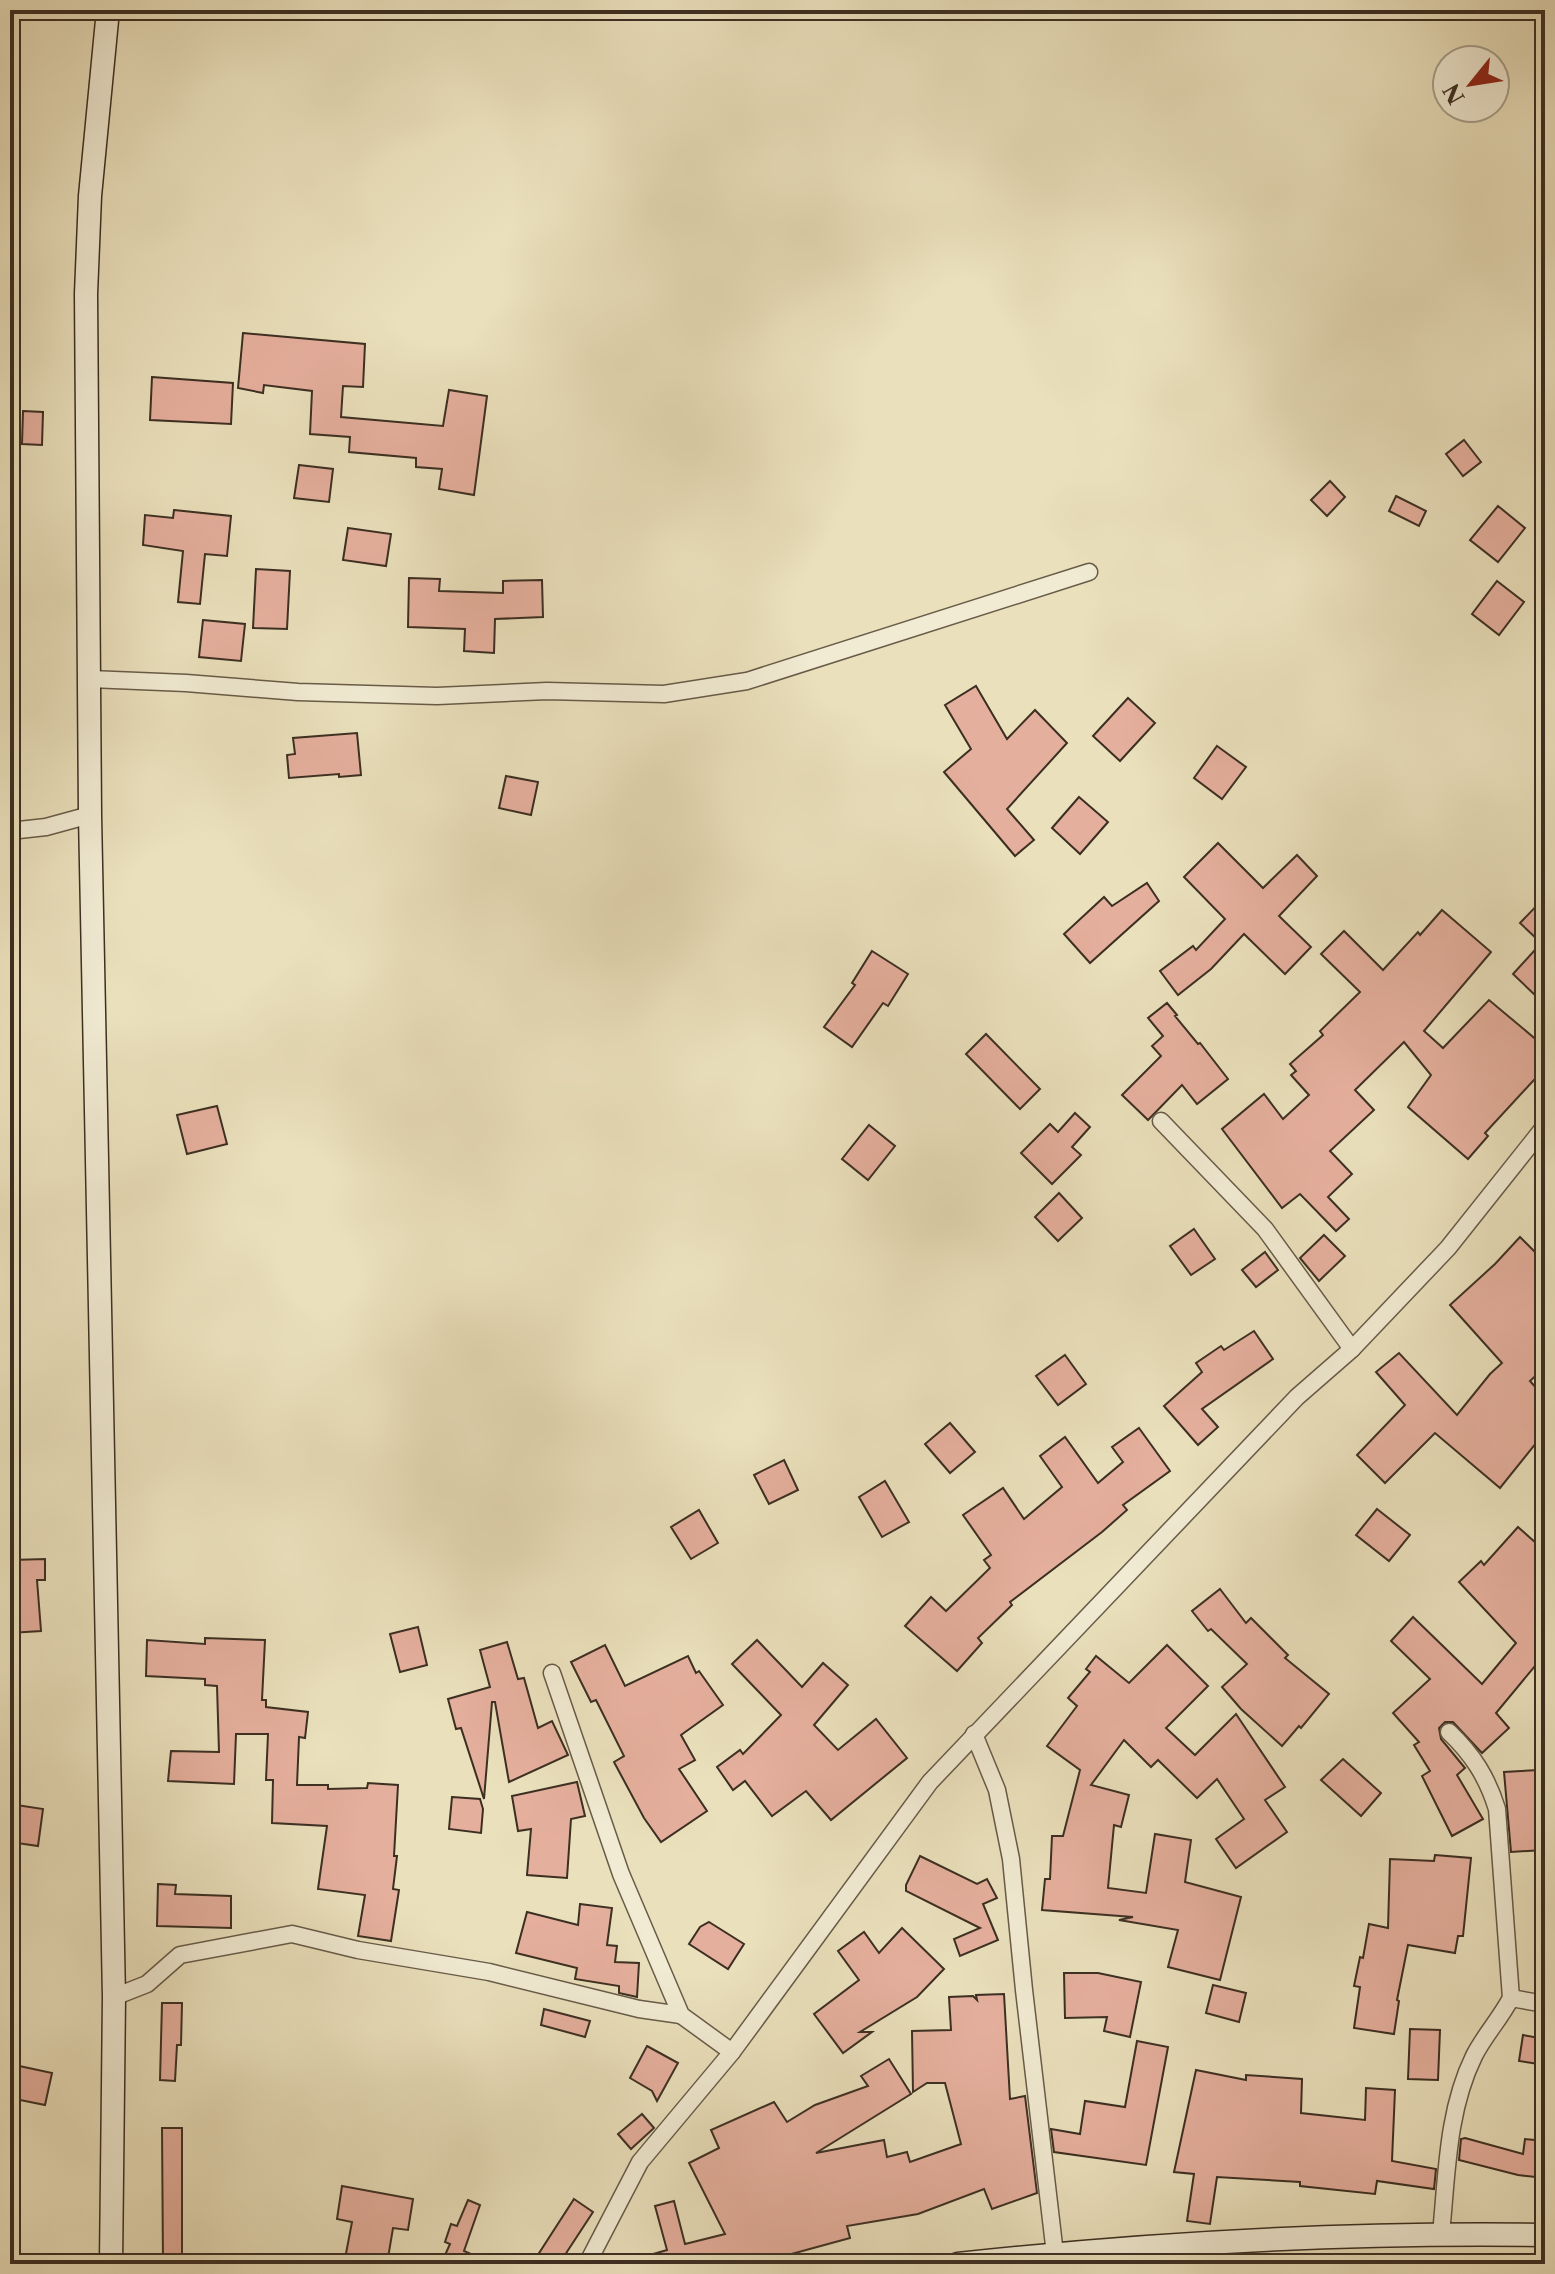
<svg xmlns="http://www.w3.org/2000/svg" width="1555" height="2274" font-family="'Libre Caslon Text',serif">
  <style>
    .building { fill: #e5af9d; stroke: #3c2f22; stroke-width: 2 }
    .lines { fill: none; stroke-linecap: round; stroke-linejoin: round }
    .street-casing { stroke: #685b48; stroke-width: 19 }
    .secondary-casing { stroke: #3c2f22; stroke-width: 25 }
    .street { stroke: #f1ebd3; stroke-width: 16 }
    .secondary { stroke: #f1ebd3; stroke-width: 22 }
  </style>
  <rect width="100%" height="100%" fill="#eae0bc"/>
  <filter id="stains"><feTurbulence type="fractalNoise" baseFrequency=".0025" numOctaves="4"/><feColorMatrix values="0 0 0 0 .2 0 0 0 0 .09 0 0 0 0 .02 0 0 0 .5 -.17"/></filter>
  <radialGradient id="worn" r=".72"><stop offset=".6" stop-color="#630" stop-opacity="0"/><stop offset="1" stop-color="#630" stop-opacity=".3"/></radialGradient>
  <g class="building">
    <polygon points="243,333 365,344 363,387 343,386 341,417 443,426 449,390 487,396 474,495 439,489 442,469 416,467 416,458 349,452 350,437 310,434 312,391 264,385 263,393 238,388"/>
    <polygon points="152,377 233,383 231,424 150,420"/>
    <polygon points="23,411 43,412 42,445 22,444"/>
    <polygon points="1464,440 1481,462 1463,476 1446,454"/>
    <polygon points="299,465 333,469 329,502 294,498"/>
    <polygon points="1330,481 1345,497 1327,516 1311,500"/>
    <polygon points="1396,496 1426,511 1419,526 1389,511"/>
    <polygon points="1498,506 1525,528 1498,562 1470,540"/>
    <polygon points="174,510 231,516 227,556 205,554 200,604 178,602 183,551 143,545 145,515 173,518"/>
    <polygon points="348,528 391,534 386,566 343,560"/>
    <polygon points="256,569 290,571 287,629 253,628"/>
    <polygon points="409,578 440,579 439,591 503,593 503,581 542,580 543,617 495,619 494,653 464,651 465,629 408,627"/>
    <polygon points="1497,581 1524,602 1499,635 1472,614"/>
    <polygon points="203,620 245,624 241,661 199,657"/>
    <polygon points="976,686 1007,739 1035,710 1067,743 1007,809 1034,840 1015,856 944,772 971,749 945,705"/>
    <polygon points="1128,698 1155,723 1120,761 1093,736"/>
    <polygon points="357,733 361,775 339,777 339,774 289,778 287,755 295,754 293,738"/>
    <polygon points="1217,746 1246,767 1222,799 1194,778"/>
    <polygon points="506,776 538,782 531,815 499,808"/>
    <polygon points="1079,797 1108,822 1080,854 1052,828"/>
    <polygon points="1218,843 1263,888 1297,855 1317,876 1279,916 1311,947 1285,974 1244,934 1211,969 1178,995 1160,971 1193,946 1196,950 1225,919 1184,877"/>
    <polygon points="1147,883 1159,901 1090,963 1064,934 1104,897 1112,906"/>
    <polygon points="1545,897 1545,931 1537,939 1520,923"/>
    <polygon points="1442,910 1491,952 1424,1031 1443,1048 1489,1000 1545,1047 1545,1068 1485,1133 1488,1136 1468,1159 1408,1107 1431,1075 1404,1042 1355,1090 1374,1110 1330,1151 1352,1174 1328,1197 1349,1219 1336,1231 1300,1194 1282,1208 1222,1129 1264,1094 1283,1119 1309,1095 1291,1075 1296,1071 1290,1064 1323,1035 1320,1031 1360,992 1321,954 1344,931 1383,970 1418,932 1420,935"/>
    <polygon points="872,951 908,974 888,1006 883,1003 852,1047 824,1027 855,985 852,983"/>
    <polygon points="1534,951 1545,962 1545,987 1536,996 1513,974"/>
    <polygon points="1167,1003 1177,1015 1175,1016 1198,1044 1200,1043 1228,1079 1197,1104 1182,1085 1148,1120 1122,1095 1161,1056 1152,1046 1163,1036 1148,1018"/>
    <polygon points="986,1034 1040,1089 1020,1109 966,1054"/>
    <polygon points="217,1106 227,1144 187,1154 177,1115"/>
    <polygon points="1075,1113 1090,1127 1072,1147 1081,1155 1052,1184 1021,1153 1050,1124 1058,1132"/>
    <polygon points="869,1125 895,1146 868,1180 842,1159"/>
    <polygon points="1059,1193 1082,1218 1058,1241 1035,1217"/>
    <polygon points="1194,1229 1215,1259 1191,1275 1170,1246"/>
    <polygon points="1324,1235 1345,1256 1319,1281 1300,1258"/>
    <polygon points="1520,1237 1545,1262 1545,1367 1530,1381 1545,1398 1545,1432 1500,1488 1435,1433 1385,1483 1357,1455 1405,1405 1376,1372 1399,1353 1457,1415 1490,1374 1502,1363 1450,1305 1495,1264"/>
    <polygon points="1265,1252 1278,1270 1256,1287 1242,1270"/>
    <polygon points="1254,1331 1273,1359 1202,1409 1218,1427 1198,1445 1164,1406 1202,1372 1196,1363 1221,1346 1224,1350"/>
    <polygon points="1065,1355 1086,1384 1058,1405 1036,1376"/>
    <polygon points="950,1423 975,1452 950,1473 925,1444"/>
    <polygon points="1139,1428 1170,1471 1123,1505 1127,1510 1102,1532 1010,1602 1012,1605 978,1638 982,1643 957,1671 905,1626 931,1597 946,1611 990,1568 984,1560 991,1555 963,1515 1003,1488 1024,1519 1062,1487 1040,1456 1065,1437 1098,1483 1123,1462 1112,1447"/>
    <polygon points="784,1460 798,1490 769,1504 754,1475"/>
    <polygon points="885,1481 909,1522 882,1537 859,1497"/>
    <polygon points="1377,1509 1410,1535 1389,1561 1356,1535"/>
    <polygon points="699,1510 718,1543 691,1559 671,1527"/>
    <polygon points="1518,1527 1545,1551 1545,1654 1496,1713 1509,1728 1482,1753 1453,1722 1445,1722 1439,1728 1441,1739 1465,1768 1457,1775 1483,1819 1452,1836 1422,1776 1430,1771 1414,1745 1419,1742 1393,1713 1430,1679 1391,1641 1413,1617 1482,1684 1516,1643 1459,1582 1481,1561 1484,1565"/>
    <polygon points="45,1559 45,1580 37,1580 41,1631 10,1633 12,1560"/>
    <polygon points="1220,1589 1246,1623 1251,1618 1288,1655 1285,1658 1329,1694 1301,1728 1299,1726 1282,1746 1241,1709 1222,1687 1247,1664 1211,1629 1208,1631 1192,1611"/>
    <polygon points="418,1627 427,1665 400,1672 390,1634"/>
    <polygon points="205,1638 265,1640 262,1700 266,1700 266,1707 308,1712 305,1738 299,1737 297,1785 328,1785 328,1789 367,1788 368,1783 398,1785 394,1856 397,1856 393,1889 399,1890 391,1941 358,1936 365,1895 318,1889 327,1826 272,1823 273,1780 266,1780 268,1734 236,1734 234,1784 168,1781 171,1751 219,1752 217,1686 205,1685 205,1679 146,1676 147,1640 205,1644"/>
    <polygon points="757,1640 802,1687 823,1663 848,1685 814,1725 838,1750 876,1719 907,1758 831,1820 806,1791 772,1816 745,1781 733,1790 717,1767 740,1750 743,1754 781,1715 732,1664"/>
    <polygon points="507,1642 518,1679 524,1678 538,1728 552,1721 568,1755 509,1782 495,1702 492,1702 484,1799 461,1728 456,1729 448,1699 490,1687 480,1650"/>
    <polygon points="605,1645 625,1686 688,1656 696,1673 699,1671 723,1705 681,1735 695,1760 679,1769 707,1811 661,1842 644,1818 614,1762 624,1756 596,1700 591,1702 571,1662"/>
    <polygon points="1167,1645 1208,1686 1166,1728 1195,1755 1236,1714 1285,1787 1265,1800 1287,1832 1236,1868 1216,1839 1244,1819 1217,1779 1197,1798 1158,1760 1151,1767 1124,1740 1091,1785 1129,1795 1121,1827 1114,1825 1108,1888 1146,1893 1155,1834 1191,1840 1185,1882 1241,1897 1220,1980 1168,1967 1178,1930 1119,1920 1133,1917 1042,1910 1045,1879 1050,1879 1052,1836 1063,1836 1080,1770 1047,1746 1077,1706 1068,1698 1090,1672 1086,1669 1096,1656 1129,1683"/>
    <polygon points="1343,1759 1381,1793 1361,1816 1321,1780"/>
    <polygon points="1539,1770 1544,1850 1511,1852 1504,1772"/>
    <polygon points="577,1782 585,1816 571,1819 567,1878 527,1875 531,1829 518,1831 512,1796"/>
    <polygon points="452,1797 480,1799 483,1809 481,1833 449,1829"/>
    <polygon points="10,1804 43,1809 38,1846 10,1842"/>
    <polygon points="1435,1855 1471,1858 1463,1936 1458,1936 1455,1953 1408,1945 1397,2000 1399,2001 1394,2034 1354,2028 1360,1987 1354,1986 1360,1957 1363,1958 1369,1924 1388,1928 1390,1859 1434,1861"/>
    <polygon points="920,1856 977,1884 987,1879 997,1898 983,1904 998,1940 960,1956 954,1939 980,1928 906,1891 906,1885"/>
    <polygon points="158,1884 176,1885 175,1894 231,1896 231,1928 157,1926"/>
    <polygon points="580,1904 612,1908 607,1945 617,1946 615,1962 639,1963 637,1997 619,1993 619,1986 575,1979 577,1968 516,1953 527,1912 578,1925"/>
    <polygon points="709,1922 744,1944 728,1969 689,1944 700,1927"/>
    <polygon points="902,1928 944,1969 917,1997 860,2032 872,2032 843,2053 814,2014 859,1980 838,1951 864,1932 879,1953"/>
    <polygon points="1064,1973 1098,1973 1141,1982 1130,2037 1104,2031 1107,2017 1065,2018"/>
    <polygon points="1213,1985 1246,1993 1239,2022 1206,2013"/>
    <polygon points="1004,1994 1010,2099 1025,2096 1037,2193 992,2209 984,2189 918,2214 847,2226 850,2238 784,2256 785,2264 637,2264 636,2259 667,2250 655,2206 674,2201 685,2244 725,2234 689,2163 719,2148 711,2130 774,2102 787,2122 815,2105 868,2086 861,2076 889,2059 911,2094 816,2153 884,2140 887,2157 907,2152 910,2162 961,2144 945,2083 927,2083 913,2092 912,2031 951,2030 949,1997 973,1996 977,2000 976,1995"/>
    <polygon points="162,2003 182,2003 181,2045 177,2045 175,2081 160,2080"/>
    <polygon points="544,2009 590,2021 585,2037 541,2025"/>
    <polygon points="1410,2029 1440,2030 1438,2080 1408,2079"/>
    <polygon points="1523,2035 1545,2039 1545,2065 1519,2061"/>
    <polygon points="1137,2041 1168,2047 1146,2165 1054,2152 1051,2129 1080,2134 1085,2101 1125,2107"/>
    <polygon points="647,2046 678,2063 657,2101 652,2091 630,2078"/>
    <polygon points="10,2064 52,2073 45,2105 10,2098"/>
    <polygon points="1196,2070 1246,2080 1246,2075 1302,2079 1301,2113 1365,2120 1366,2088 1395,2090 1392,2161 1436,2169 1434,2189 1377,2181 1375,2194 1300,2186 1300,2182 1217,2177 1210,2224 1187,2221 1194,2174 1174,2172"/>
    <polygon points="642,2114 654,2128 631,2149 618,2134"/>
    <polygon points="162,2128 182,2128 182,2262 163,2262"/>
    <polygon points="1465,2138 1523,2154 1525,2139 1545,2141 1545,2178 1518,2175 1459,2160 1461,2139"/>
    <polygon points="342,2186 413,2199 408,2230 393,2228 387,2264 344,2264 352,2222 337,2219"/>
    <polygon points="574,2199 593,2212 559,2264 532,2264"/>
    <polygon points="468,2200 480,2205 464,2251 493,2264 441,2264 450,2244 445,2242 451,2224 457,2226"/>
  </g>
  <g class="lines">
    <g class="street-casing">
      <g id="street">
        <polyline points="90,679 186,683 298,692 437,696 547,691 664,694 747,681 1089,572"/>
        <polyline points="10,831 46,827 90,815"/>
        <polyline points="1161,1121 1265,1229 1352,1349"/>
        <polyline points="552,1673 621,1874 681,2015 732,2052"/>
        <polyline points="974,1734 997,1790 1011,1859 1024,1990 1055,2254"/>
        <polyline points="114,1997 147,1984 180,1955 292,1934 358,1950 489,1972 639,2009 681,2015"/>
        <polyline points="1511,1998 1545,2004"/>
        <path d="M1441 2234C1447 2174 1447 2111 1474 2056 1484 2036 1500 2019 1511 1998L1497 1809C1487 1777 1473 1755 1449 1732"/>
        <polyline points="587,2264 640,2162 732,2052 930,1782 1297,1397 1352,1349 1448,1248 1545,1126"/>
      </g>
    </g>
    <g class="secondary-casing">
      <g id="secondary">
        <polyline points="108,10 90,196 86,294 90,815 114,1997 111,2264"/>
        <path d="M958 2264C1153 2243 1349 2232 1545 2235"/>
      </g>
    </g>
    <use href="#street" class="street"/>
    <use href="#secondary" class="secondary"/>
  </g>
  <rect width="1555" height="2274" fill="none" stroke="#eae0bc" stroke-width="40"/>
  <rect x="12" y="12" width="1531" height="2250" fill="none" stroke="#3c2f22" stroke-width="4"/>
  <rect x="20" y="20" width="1515" height="2234" fill="none" stroke="#3c2f22" stroke-width="2"/>
  <g transform="translate(1471 84) rotate(240)"><circle r="38" fill="#f1ebd3" stroke="#a9a08c" stroke-width="2"/>
  <path d="M0-6L14 30L0 20L-14 30Z" fill="#8f2418"/>
  <text y="-12" font-size="22" font-weight="bold" text-anchor="middle" fill="#3c2f22">N</text>
  </g>
  <rect width="100%" height="100%" filter="url(#stains)"/>
  <rect width="100%" height="100%" fill="url(#worn)"/>
</svg>
